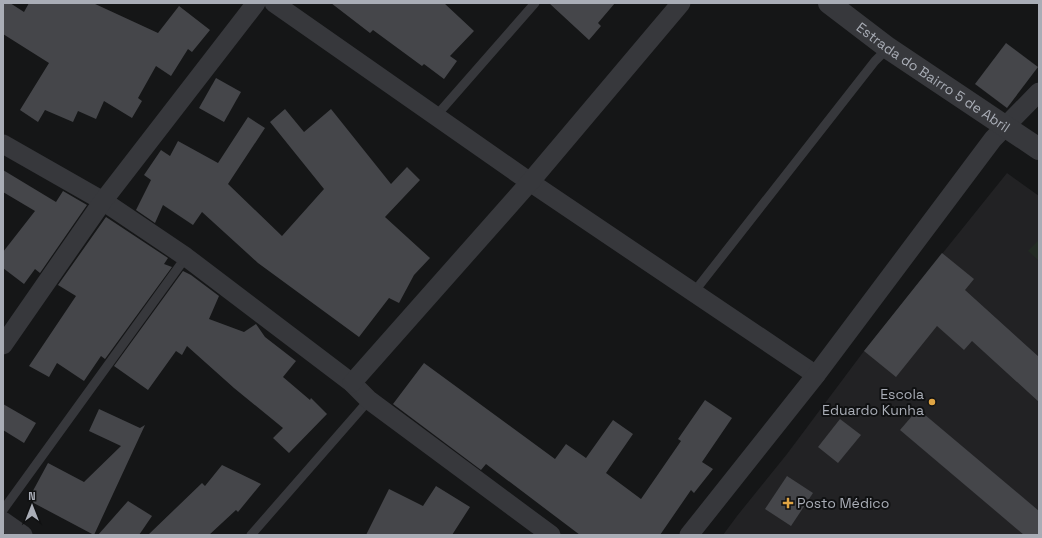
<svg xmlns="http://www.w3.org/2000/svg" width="1042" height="538" font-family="'Space Grotesk',sans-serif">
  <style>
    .built { fill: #222224 }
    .green { fill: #222a23 }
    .building { fill: #45464a }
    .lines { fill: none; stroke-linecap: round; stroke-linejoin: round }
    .service { stroke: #37383c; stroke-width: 9 }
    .minor { stroke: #37383c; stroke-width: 19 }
    .tertiary { stroke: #37383c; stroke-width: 22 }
    .poi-dot { fill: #e0a544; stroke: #101112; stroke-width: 1.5 }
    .labels { text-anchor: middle; stroke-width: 4; stroke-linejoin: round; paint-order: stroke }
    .street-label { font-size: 14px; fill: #a9adb6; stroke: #101112 }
    .poi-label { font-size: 14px; fill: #a9adb6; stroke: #101112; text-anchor: end }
  </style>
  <rect width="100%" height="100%" fill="#151617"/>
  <polygon class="built" points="1007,173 1039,196 1039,535 723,535 737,516 787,454 864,351"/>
  <polygon class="green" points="1039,240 1039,261 1028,251"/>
  <g class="building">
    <polygon points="3,3 10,3 24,12 29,3 93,3 158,33 179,6 210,30 192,52 188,49 171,76 156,66 138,98 142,101 132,118 104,101 96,119 78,111 73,122 45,110 38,122 20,110 49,63 3,34"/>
    <polygon points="331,3 444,3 474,31 450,56 457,61 444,79 424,64 422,66 373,30 370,33"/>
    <polygon points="549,3 615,3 598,23 601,26 589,40"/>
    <polygon points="1006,43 1038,67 1007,108 975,84"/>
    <polygon points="216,78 241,92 224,122 199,108"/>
    <polygon points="285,109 304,132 331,109 391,184 407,167 420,180 385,217 430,258 414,275 399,303 389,298 359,337 258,263 202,212 193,225 163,205 155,223 136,210 151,180 144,175 161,150 170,156 178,141 218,163 248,117 265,128 228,184 282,236 324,189 270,122"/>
    <polygon points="3,170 56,202 63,191 87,205 40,273 35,269 24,284 3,268 3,252 35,211 3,192"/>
    <polygon points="106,217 168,258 164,264 172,267 105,359 101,356 84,381 57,363 49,377 29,366 76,296 58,285"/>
    <polygon points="942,253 974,279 965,290 1039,357 1039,402 972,341 964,350 937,326 896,377 864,351"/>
    <polygon points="183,271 191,275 219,296 209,319 244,332 256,324 265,337 296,361 283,377 310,400 311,398 327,414 289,453 273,438 283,428 234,388 187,346 182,355 176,351 148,390 114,366"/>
    <polygon points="424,363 555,459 566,444 586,458 613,420 633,434 606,473 641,499 681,441 678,439 705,400 732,418 702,462 713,469 694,493 691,490 660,535 580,535 486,464 481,470 393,404"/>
    <polygon points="3,404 36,423 24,443 3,430"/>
    <polygon points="99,409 140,428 145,425 94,535 28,500 48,463 84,482 121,446 89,431"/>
    <polygon points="918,409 1039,511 1039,535 1024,535 900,430"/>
    <polygon points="840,419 861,435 838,463 818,447"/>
    <polygon points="222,465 261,484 238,512 236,510 209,535 148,535 202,483 205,486"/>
    <polygon points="787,476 813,493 791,526 765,509"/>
    <polygon points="436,486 470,507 452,535 366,535 389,489 423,506"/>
    <polygon points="128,501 152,516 139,535 98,535"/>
  </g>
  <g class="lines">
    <g class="service">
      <polyline points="436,116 535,3"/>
      <polyline points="694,292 875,61 888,48"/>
      <polyline points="3,510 186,257"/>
      <polyline points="251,535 369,400"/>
    </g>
    <g class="minor">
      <polyline points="274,3 530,182 816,375"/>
      <polyline points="3,144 103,201 186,257 352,383 369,400 551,535"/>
      <polyline points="3,345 103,201 256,3"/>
      <polyline points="352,383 530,182 681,3"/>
      <polyline points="3,521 23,535"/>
      <polyline points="689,535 816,375 993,139 1039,92"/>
    </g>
    <path class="tertiary" id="s1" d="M829 3 888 48 1039 149"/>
  </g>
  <g class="poi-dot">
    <circle cx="932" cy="402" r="4"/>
    <path d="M786 497h4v4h4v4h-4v4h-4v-4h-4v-4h4z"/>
  </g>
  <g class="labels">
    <g class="street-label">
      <text dy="5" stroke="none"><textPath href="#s1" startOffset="128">Estrada do Bairro 5 de Abril</textPath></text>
    </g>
    <g class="poi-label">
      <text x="924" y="399">Escola<tspan x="924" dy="16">Eduardo Kunha</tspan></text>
      <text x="797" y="508" text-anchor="start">Posto Médico</text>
    </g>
  </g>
  <rect width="1042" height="538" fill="none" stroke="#a9adb6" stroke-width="8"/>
  <g transform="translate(32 506)" stroke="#101112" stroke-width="3" paint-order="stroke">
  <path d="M0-3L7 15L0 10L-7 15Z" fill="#a9adb6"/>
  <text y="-6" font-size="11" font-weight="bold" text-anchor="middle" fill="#a9adb6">N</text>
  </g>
</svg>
